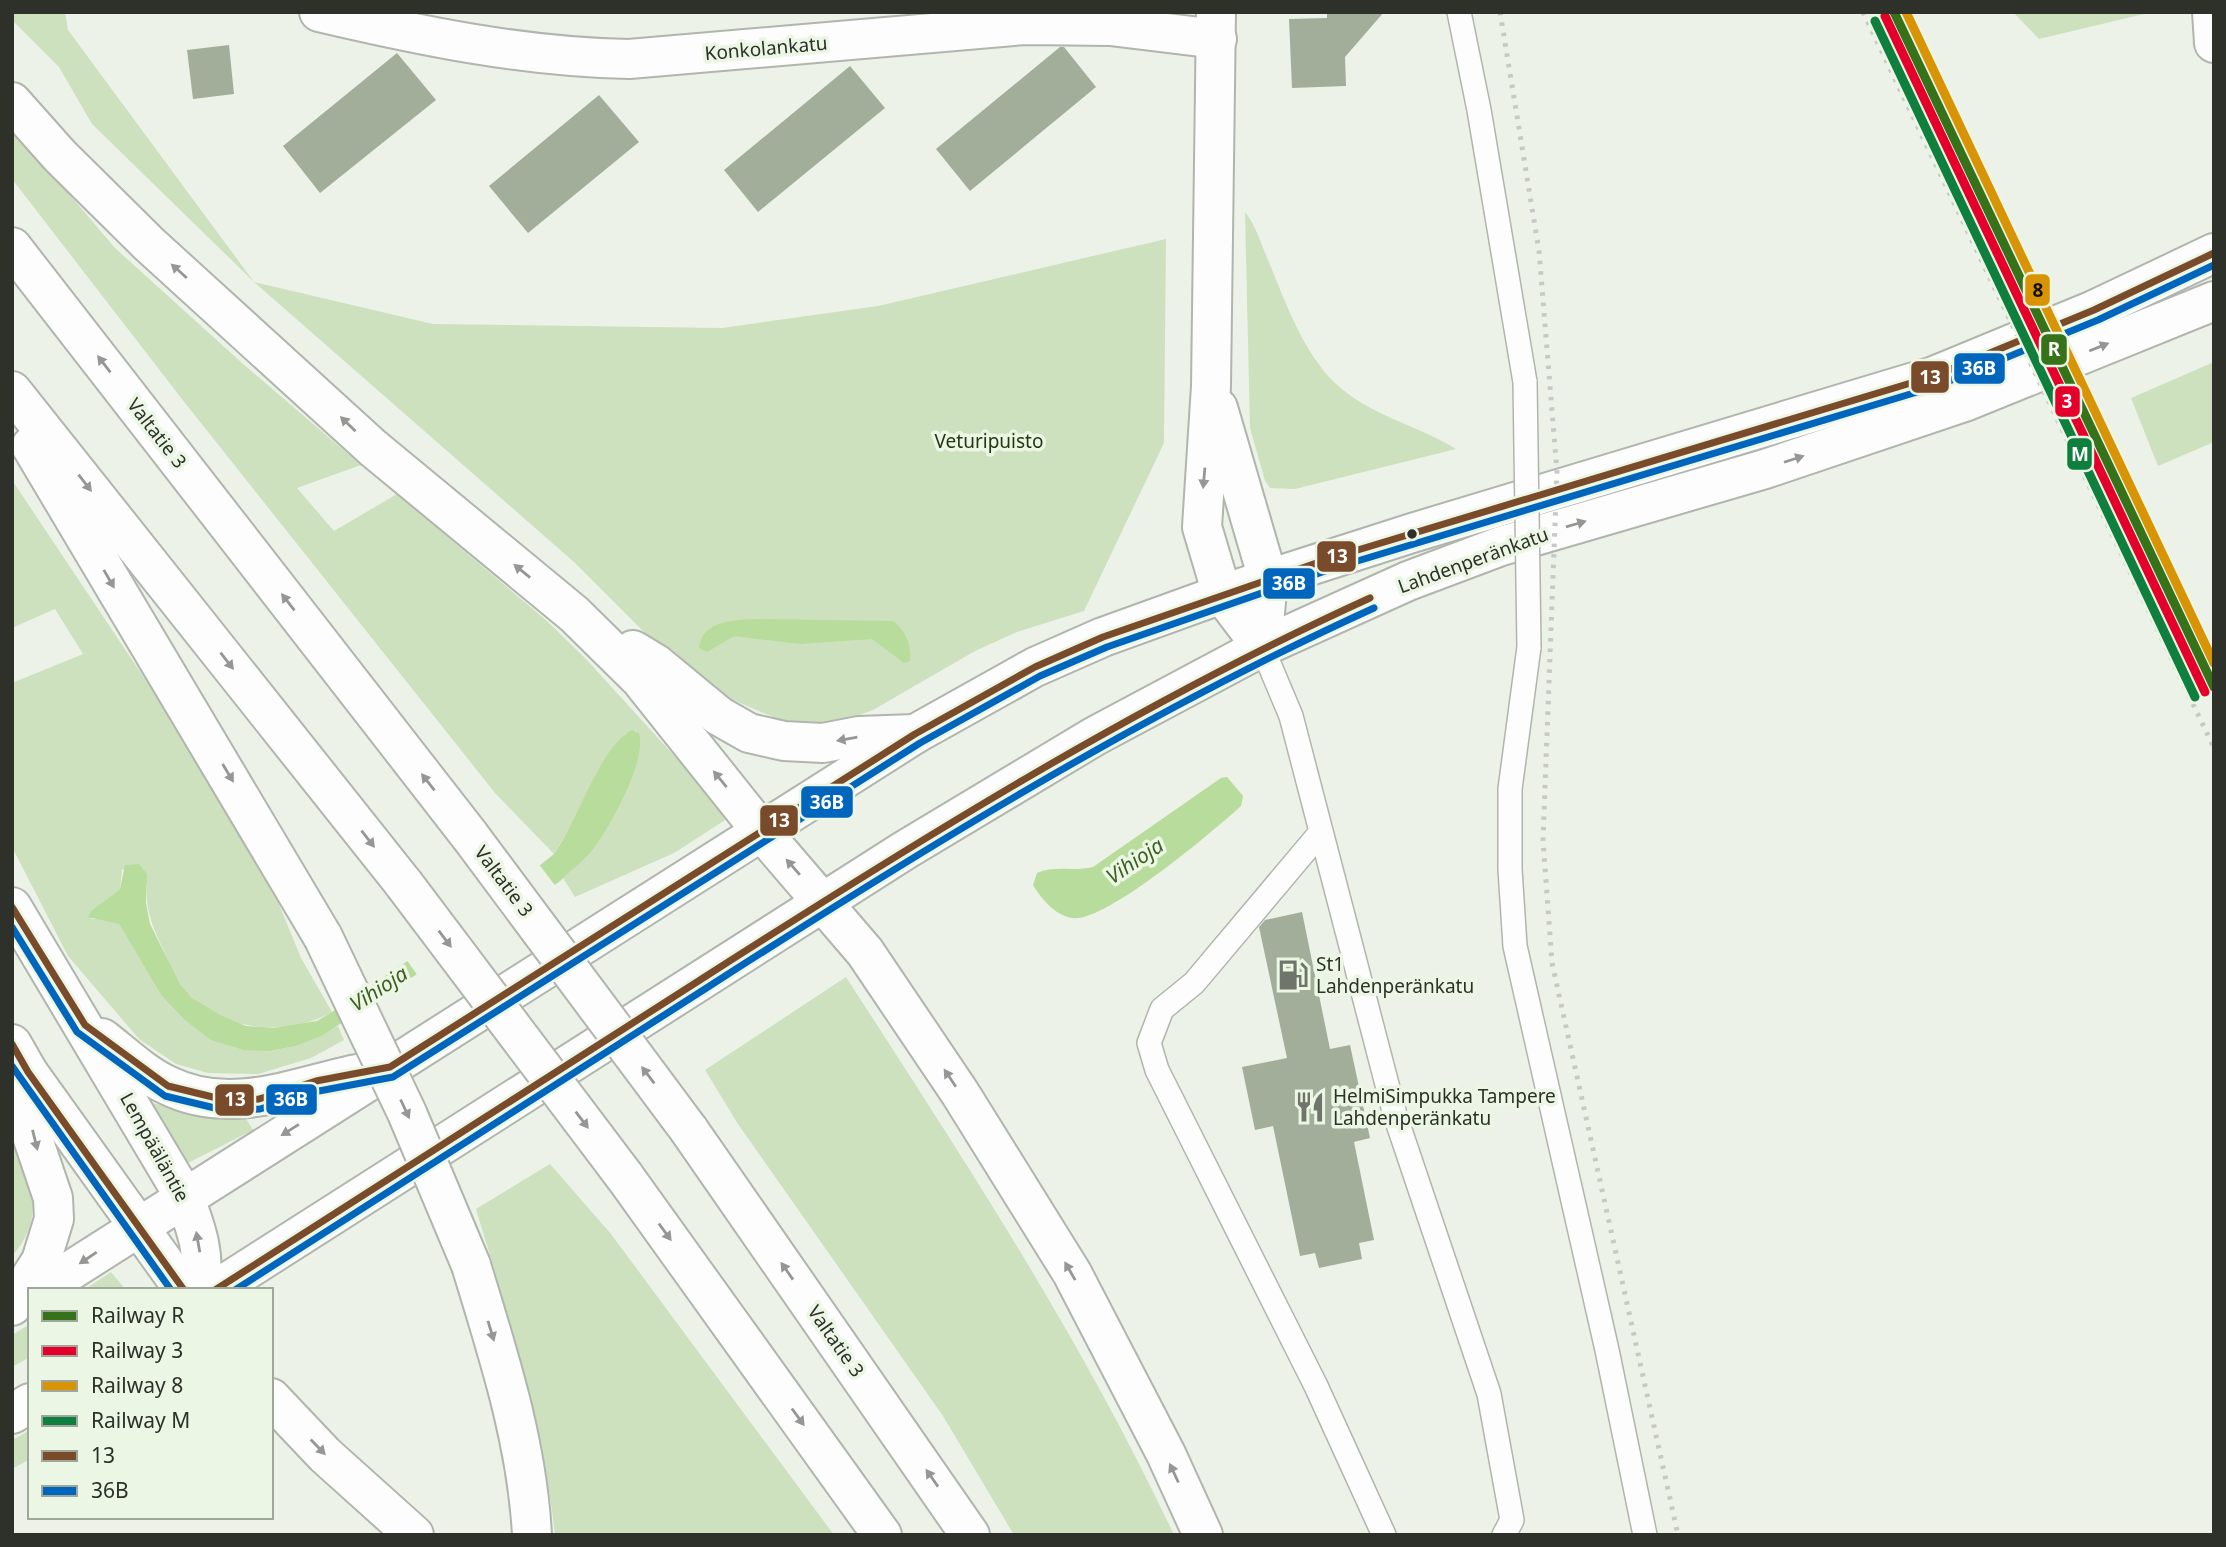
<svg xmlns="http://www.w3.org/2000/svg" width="2226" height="1547" font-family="'Noto Sans',sans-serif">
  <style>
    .green { fill: #cde1be }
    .water { fill: #b8dc9b }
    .pier { fill: #ecf2e8 }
    .building { fill: #a2ae99 }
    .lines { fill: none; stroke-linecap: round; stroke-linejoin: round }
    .service-casing { stroke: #b0b5ad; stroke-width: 26 }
    .minor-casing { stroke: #b0b5ad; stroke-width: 42 }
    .tertiary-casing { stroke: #b0b5ad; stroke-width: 42 }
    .secondary-casing { stroke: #b0b5ad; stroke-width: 42 }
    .primary-casing { stroke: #b0b5ad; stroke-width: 42 }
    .motorway-casing { stroke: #b0b5ad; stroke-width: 42 }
    .service { stroke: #fcfdfc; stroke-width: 23 }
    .minor { stroke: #fcfdfc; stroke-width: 38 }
    .tertiary { stroke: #fcfdfc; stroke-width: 38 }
    .secondary { stroke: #fcfdfc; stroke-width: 38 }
    .primary { stroke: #fcfdfc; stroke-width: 38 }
    .motorway { stroke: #fcfdfc; stroke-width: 38 }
    .rail { stroke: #c7c9c6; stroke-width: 5; stroke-dasharray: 3.5 7; stroke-linecap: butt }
    .service-bridge-casing { stroke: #b0b5ad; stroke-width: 26; stroke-linecap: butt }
    .motorway-bridge-casing { stroke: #b0b5ad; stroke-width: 42; stroke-linecap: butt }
    .service-bridge { stroke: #fcfdfc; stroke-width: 23 }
    .motorway-bridge { stroke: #fcfdfc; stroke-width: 38 }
    .bus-1-casing { stroke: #ebf6e4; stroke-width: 12 }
    .bus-2-casing { stroke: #ebf6e4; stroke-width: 12 }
    .bus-1 { stroke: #7a4b2a; stroke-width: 7 }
    .bus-2 { stroke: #0065bd; stroke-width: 7 }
    .rail-1-casing { stroke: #ebf6e4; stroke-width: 14 }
    .rail-2-casing { stroke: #ebf6e4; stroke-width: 14 }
    .rail-3-casing { stroke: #ebf6e4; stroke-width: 14 }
    .rail-4-casing { stroke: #ebf6e4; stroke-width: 14 }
    .rail-1 { stroke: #357219; stroke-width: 9 }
    .rail-2 { stroke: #e4002b; stroke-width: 9 }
    .rail-3 { stroke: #d99406; stroke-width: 9 }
    .rail-4 { stroke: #0e7f3c; stroke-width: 9 }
    .oneway { fill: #949793 }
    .bus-dot { fill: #2d312a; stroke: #ebf6e4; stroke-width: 2.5 }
    .labels { text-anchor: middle; stroke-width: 7; stroke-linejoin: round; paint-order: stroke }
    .street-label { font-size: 19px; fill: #2d312a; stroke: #ebf6e4 }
    .park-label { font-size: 19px; fill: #253814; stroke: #ebf6e4 }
    .poi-label { font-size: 19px; fill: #2d312a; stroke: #ebf6e4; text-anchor: start }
    .water-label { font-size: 21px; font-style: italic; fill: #3f5f22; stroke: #ebf6e4 }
    .line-badge { stroke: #ebf6e4; stroke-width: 2.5 }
    .badge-label { font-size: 19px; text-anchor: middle; font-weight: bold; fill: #fff }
    .pale-badge-label { font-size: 19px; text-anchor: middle; font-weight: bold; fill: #111 }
  </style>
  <rect width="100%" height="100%" fill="#ecf2e8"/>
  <g class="green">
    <polygon points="12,12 65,12 68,30 254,282 433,324 722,328 878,306 1166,239 1164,443 1084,611 1017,632 975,651 873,710 837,723 780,720 712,691 674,662 574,562 254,282 92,124 59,67 12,20"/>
    <polygon points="2013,12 2148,12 2148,13 2039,39"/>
    <path d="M12 127 115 248 242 363 361 465 297 488 334 531 397 494 547 621 586 659 730 817 674 853 575 897 563 878C614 835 619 793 637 731L625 734 598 771 577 816 554 854 495 793 185 403 12 179Z"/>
    <path d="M1245 212C1255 224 1260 241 1266 255 1284 298 1301 349 1334 382 1369 416 1416 424 1456 449L1295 489 1270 488 1265 481 1250 428Z"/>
    <polygon points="2214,362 2214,442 2158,466 2131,398"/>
    <path d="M12 480 209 775 265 870 301 958 332 1012C288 1037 230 1032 191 997 178 985 171 967 164 951 153 928 145 910 147 885L122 869 120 889 92 910V919H109L119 924 161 995 270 1051 296 1046 338 1026 344 1040 311 1058 258 1074 208 1073 176 1064 139 1039 68 956 12 847V683L83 654 55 609 12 628Z"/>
    <path d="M846 977C963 1158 1082 1339 1174 1535H1014L943 1416 738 1124 705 1070Z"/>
    <polygon points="145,1101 219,1120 245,1117 253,1130 186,1164"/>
    <path d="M12 1128C28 1173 50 1215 12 1256Z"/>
    <path d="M550 1164 611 1234 834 1535H555C543 1424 508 1315 476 1209Z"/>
    <polygon points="111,1272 126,1290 84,1290"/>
    <polygon points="30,1324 30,1357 12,1367 12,1335"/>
    <polygon points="30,1430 30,1459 12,1469 12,1440"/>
  </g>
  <g class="water">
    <path d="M761 619 893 621C905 630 912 645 910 661L904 663 872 639 800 644 734 636 707 652 699 648C702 618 739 620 761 619Z"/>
    <path d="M632 730 639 733C647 760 611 825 594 848 584 861 571 870 559 882L323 1035 296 1046 270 1051 244 1050 211 1040 185 1020 161 995 119 924 88 917 92 910 120 889 125 865 139 864 147 874 146 903 150 924 180 984 192 998 220 1015 246 1026 274 1028 317 1021 332 1012 489 906 554 854C577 823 600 746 632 730Z"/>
    <path d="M1227 777 1243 796 1241 806C1211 833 1115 914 1078 918 1059 920 1042 900 1033 885L1037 873C1055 865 1074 872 1093 867L1221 778Z"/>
  </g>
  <polygon class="pier" points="538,863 557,888 418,976 406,959 487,903"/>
  <g class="building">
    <polygon points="1327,12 1384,12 1345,57 1346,86 1292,88 1289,19 1327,18"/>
    <polygon points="229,45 234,94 193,99 187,50"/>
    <polygon points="1060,47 1064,47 1096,87 970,191 936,149"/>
    <polygon points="397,53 436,100 320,193 283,146"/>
    <polygon points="850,66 885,108 758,212 724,170"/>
    <polygon points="599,95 639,142 528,233 489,186"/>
    <polygon points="1302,912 1330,1049 1350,1045 1370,1138 1354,1142 1374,1240 1359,1243 1362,1259 1319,1268 1315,1253 1300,1256 1273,1126 1255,1130 1242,1067 1287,1058 1259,927 1265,920"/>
  </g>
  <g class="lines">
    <g class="service-casing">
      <g id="service">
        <polyline points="1459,12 1479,110 1525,382"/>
        <polyline points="1262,647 1291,716 1395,1115 1489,1394 1512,1520 1504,1535"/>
        <polyline points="1529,647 1510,789 1510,869 1515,946 1607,1350 1645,1535"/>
        <polyline points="1321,832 1194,983 1162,1009 1149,1043 1157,1070 1316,1386 1384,1535"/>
      </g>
    </g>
    <g class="minor-casing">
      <path id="minor" d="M319 12C421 36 524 57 629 59L1025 25 1110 26 1217 39"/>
    </g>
    <g class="tertiary-casing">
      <g id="tertiary">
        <polyline points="1216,12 1211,386 1202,527 1222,594 1262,647"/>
        <polyline points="1218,408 1268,579 1262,647"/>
      </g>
    </g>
    <g class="secondary-casing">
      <polyline id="secondary" points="2212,12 2214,43"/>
    </g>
    <g class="primary-casing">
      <g id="primary">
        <path d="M12 907 184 1196C195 1225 208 1259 198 1290"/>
        <path d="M102 1038C123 1054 143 1074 167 1085 233 1118 301 1084 367 1072"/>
        <polyline points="12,1044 28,1072 184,1290"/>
        <polyline points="40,1290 915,734 1035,667 1103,637 1222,594 1412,533 1934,376 2094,310 2214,253"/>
        <polyline points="215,1290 905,850 1095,736 1262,647 1408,581 1501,546 1765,469 1967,401 2214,301"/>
        <polyline points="12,1306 41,1261 54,1219 53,1198 32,1136 28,1072"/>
        <polyline points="12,1414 30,1403"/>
      </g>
    </g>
    <g class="motorway-casing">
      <g id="motorway">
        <polyline points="12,102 60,156 149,244 373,448 574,614 640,679 762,832 865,952 960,1093 1072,1273 1166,1454 1203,1535"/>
        <polyline points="12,247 470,836"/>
        <polyline points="12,391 404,884"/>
        <polyline points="31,446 323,937"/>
        <polyline points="633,650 656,664 719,716 749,733 784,741 823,743 859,736 915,734"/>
        <polyline points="689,1130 970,1535"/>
        <polyline points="625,1177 882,1535"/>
        <path d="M471 1265C498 1354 527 1441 532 1535"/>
        <polyline points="271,1398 325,1455 414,1535"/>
      </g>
    </g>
    <use href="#service" class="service"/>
    <use href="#minor" class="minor"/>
    <use href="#tertiary" class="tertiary"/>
    <use href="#secondary" class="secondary"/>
    <use href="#primary" class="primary"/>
    <use href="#motorway" class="motorway"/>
    <g class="rail">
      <polyline points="1500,12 1539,251 1557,472 1543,840 1552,963 1678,1535"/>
      <polyline points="1863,12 2214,748"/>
    </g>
    <g class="service-bridge-casing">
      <polyline id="service-bridge" points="1525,382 1529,647"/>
    </g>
    <g class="motorway-bridge-casing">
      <g id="motorway-bridge">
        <polyline points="470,836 689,1130"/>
        <polyline points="404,884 625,1177"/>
        <polyline points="323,937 407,1113 471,1265"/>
      </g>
    </g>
    <use href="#service-bridge" class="service-bridge"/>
    <use href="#motorway-bridge" class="motorway-bridge"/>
    <g class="bus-1-casing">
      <g id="bus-1">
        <polyline points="12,907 85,1025 168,1086 225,1100 259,1099 316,1081 390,1067 915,734 1035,667 1103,637 1328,559 1934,376 2094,310 2214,253"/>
        <polyline points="12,1044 28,1072 184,1290"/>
        <path d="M215 1290C377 1186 539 1083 700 980 917 841 1135 705 1370 598"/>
      </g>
    </g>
    <g class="bus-2-casing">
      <g id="bus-2">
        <polyline points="12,927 77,1032 165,1096 223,1110 260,1109 319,1091 393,1077 920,743 1040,676 1107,647 1331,569 1937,386 2098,320 2214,265"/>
        <polyline points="12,1066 171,1290"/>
        <path d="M235 1290C392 1189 550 1088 708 987 923 849 1141 714 1374 608"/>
      </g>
    </g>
    <use href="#bus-1" class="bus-1"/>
    <use href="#bus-2" class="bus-2"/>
    <g class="rail-1-casing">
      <polyline id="rail-1" points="1894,12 2214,687"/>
    </g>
    <g class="rail-2-casing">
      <polyline id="rail-2" points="1885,16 2205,692"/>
    </g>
    <g class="rail-3-casing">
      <polyline id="rail-3" points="1906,12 2214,663"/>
    </g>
    <g class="rail-4-casing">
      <polyline id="rail-4" points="1875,21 2195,697"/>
    </g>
    <use href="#rail-1" class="rail-1"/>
    <use href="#rail-2" class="rail-2"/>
    <use href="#rail-3" class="rail-3"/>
    <use href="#rail-4" class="rail-4"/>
  </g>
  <defs><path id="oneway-solid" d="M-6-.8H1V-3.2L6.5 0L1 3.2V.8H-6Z" transform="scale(1.75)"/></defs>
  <g class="oneway">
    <use href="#oneway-solid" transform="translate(179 271) rotate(-138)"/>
    <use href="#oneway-solid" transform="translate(2099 347) rotate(-22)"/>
    <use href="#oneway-solid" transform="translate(104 364) rotate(-128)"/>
    <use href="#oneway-solid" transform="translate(348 424) rotate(-136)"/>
    <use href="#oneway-solid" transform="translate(1794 459) rotate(-18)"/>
    <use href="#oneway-solid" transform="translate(1204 478) rotate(95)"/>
    <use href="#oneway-solid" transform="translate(85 483) rotate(52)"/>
    <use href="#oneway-solid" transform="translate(1576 524) rotate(-16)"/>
    <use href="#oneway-solid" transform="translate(522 571) rotate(-141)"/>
    <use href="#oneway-solid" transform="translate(109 579) rotate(60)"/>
    <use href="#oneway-solid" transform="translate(288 602) rotate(-128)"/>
    <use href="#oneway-solid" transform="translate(227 661) rotate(52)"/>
    <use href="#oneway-solid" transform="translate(847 739) rotate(170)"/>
    <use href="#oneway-solid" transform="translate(228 773) rotate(59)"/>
    <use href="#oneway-solid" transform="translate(720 779) rotate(-129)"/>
    <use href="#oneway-solid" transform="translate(428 782) rotate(-128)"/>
    <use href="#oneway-solid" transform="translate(368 839) rotate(52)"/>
    <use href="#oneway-solid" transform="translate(793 867) rotate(-131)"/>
    <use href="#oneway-solid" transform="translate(445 939) rotate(53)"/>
    <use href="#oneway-solid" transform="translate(648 1075) rotate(-127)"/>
    <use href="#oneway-solid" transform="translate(950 1078) rotate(-124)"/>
    <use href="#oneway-solid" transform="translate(405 1109) rotate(65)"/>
    <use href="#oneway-solid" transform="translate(582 1120) rotate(53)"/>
    <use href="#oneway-solid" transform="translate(290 1130) rotate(148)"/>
    <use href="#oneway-solid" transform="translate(35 1140) rotate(76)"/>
    <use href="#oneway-solid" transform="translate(665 1232) rotate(54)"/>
    <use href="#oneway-solid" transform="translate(198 1242) rotate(-100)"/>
    <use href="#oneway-solid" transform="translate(88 1258) rotate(146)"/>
    <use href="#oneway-solid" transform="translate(787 1271) rotate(-125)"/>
    <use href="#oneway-solid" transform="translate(1070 1271) rotate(-120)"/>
    <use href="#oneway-solid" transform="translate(491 1331) rotate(73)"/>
    <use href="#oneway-solid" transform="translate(798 1417) rotate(54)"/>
    <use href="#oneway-solid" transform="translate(318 1447) rotate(46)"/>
    <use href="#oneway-solid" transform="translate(1174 1473) rotate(-115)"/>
    <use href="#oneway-solid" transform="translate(932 1478) rotate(-125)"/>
  </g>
  <defs>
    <g id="fuel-bare" transform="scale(2.415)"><path d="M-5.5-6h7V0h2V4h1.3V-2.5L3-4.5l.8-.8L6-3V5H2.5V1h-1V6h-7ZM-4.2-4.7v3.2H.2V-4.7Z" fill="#70756c" stroke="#ebf6e4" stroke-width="2.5" paint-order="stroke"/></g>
    <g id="restaurant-bare" transform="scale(2.415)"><path d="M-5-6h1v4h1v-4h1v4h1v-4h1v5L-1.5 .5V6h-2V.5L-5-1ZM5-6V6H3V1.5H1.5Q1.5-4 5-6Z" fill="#70756c" stroke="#ebf6e4" stroke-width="2.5" paint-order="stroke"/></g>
  </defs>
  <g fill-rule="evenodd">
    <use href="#fuel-bare" x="1293" y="975"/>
    <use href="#restaurant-bare" x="1310" y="1107"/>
  </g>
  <circle class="bus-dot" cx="1412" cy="534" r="6"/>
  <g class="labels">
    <g class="street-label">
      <text transform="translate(766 48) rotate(-5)" y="7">Konkolankatu</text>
      <text transform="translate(157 433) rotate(52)" y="7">Valtatie 3</text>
      <text transform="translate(1473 560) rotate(-20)" y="7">Lahdenperänkatu</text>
      <text transform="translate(504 881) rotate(53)" y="7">Valtatie 3</text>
      <text transform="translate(155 1147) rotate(61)" y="7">Lempääläntie</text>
      <text transform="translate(836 1341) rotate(55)" y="7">Valtatie 3</text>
    </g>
    <g class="park-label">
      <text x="989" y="448">Veturipuisto</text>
    </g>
    <g class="poi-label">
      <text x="1316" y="971">St1<tspan x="1316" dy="22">Lahdenperänkatu</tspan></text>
      <text x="1333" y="1103">HelmiSimpukka Tampere<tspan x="1333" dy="22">Lahdenperänkatu</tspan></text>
    </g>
    <g class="water-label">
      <text transform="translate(1135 861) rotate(-34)" y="7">Vihioja</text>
      <text transform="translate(379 989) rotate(-33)" y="7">Vihioja</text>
    </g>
  </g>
  <g class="line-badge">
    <rect x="2024" y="273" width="27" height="34" rx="7" fill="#d99406"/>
    <rect x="2040" y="333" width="28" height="33" rx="7" fill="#357219"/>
    <rect x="1953" y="352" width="53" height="33" rx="7" fill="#0065bd"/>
    <rect x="1910" y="360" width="40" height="34" rx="7" fill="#7a4b2a"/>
    <rect x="2054" y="385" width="27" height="33" rx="7" fill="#e4002b"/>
    <rect x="2066" y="437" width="27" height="34" rx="7" fill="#0e7f3c"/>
    <rect x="1316" y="540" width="41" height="33" rx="7" fill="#7a4b2a"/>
    <rect x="1262" y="567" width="54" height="33" rx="7" fill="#0065bd"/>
    <rect x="800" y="785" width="54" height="34" rx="7" fill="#0065bd"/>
    <rect x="759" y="804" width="40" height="33" rx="7" fill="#7a4b2a"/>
    <rect x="265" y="1083" width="53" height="33" rx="7" fill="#0065bd"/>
    <rect x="214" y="1083" width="41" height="34" rx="7" fill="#7a4b2a"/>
  </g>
  <g class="badge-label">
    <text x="2054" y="356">R</text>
    <text x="1979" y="375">36B</text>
    <text x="1930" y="384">13</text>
    <text x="2067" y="408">3</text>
    <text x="2080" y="461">M</text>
    <text x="1337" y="563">13</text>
    <text x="1289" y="590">36B</text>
    <text x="827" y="809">36B</text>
    <text x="779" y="827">13</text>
    <text x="291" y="1106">36B</text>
    <text x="235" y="1106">13</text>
  </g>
  <g class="pale-badge-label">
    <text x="2038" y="297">8</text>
  </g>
  <rect width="2226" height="1547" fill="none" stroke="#2d312a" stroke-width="28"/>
  <rect x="28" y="1288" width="245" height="231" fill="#ebf6e4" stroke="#9fa79a" stroke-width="2"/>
  <rect x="42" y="1311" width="35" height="10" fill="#357219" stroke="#9fa79a" stroke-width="2"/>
  <text x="91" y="1323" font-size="21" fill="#2d312a">Railway R</text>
  <rect x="42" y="1346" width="35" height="10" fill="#e4002b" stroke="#9fa79a" stroke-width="2"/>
  <text x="91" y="1358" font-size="21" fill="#2d312a">Railway 3</text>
  <rect x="42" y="1381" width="35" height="10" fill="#d99406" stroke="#9fa79a" stroke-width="2"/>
  <text x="91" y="1393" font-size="21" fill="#2d312a">Railway 8</text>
  <rect x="42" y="1416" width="35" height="10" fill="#0e7f3c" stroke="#9fa79a" stroke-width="2"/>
  <text x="91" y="1428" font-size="21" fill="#2d312a">Railway M</text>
  <rect x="42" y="1451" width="35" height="10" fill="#7a4b2a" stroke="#9fa79a" stroke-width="2"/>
  <text x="91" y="1463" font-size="21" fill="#2d312a">13</text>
  <rect x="42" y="1486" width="35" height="10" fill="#0065bd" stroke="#9fa79a" stroke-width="2"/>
  <text x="91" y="1498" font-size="21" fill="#2d312a">36B</text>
</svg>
